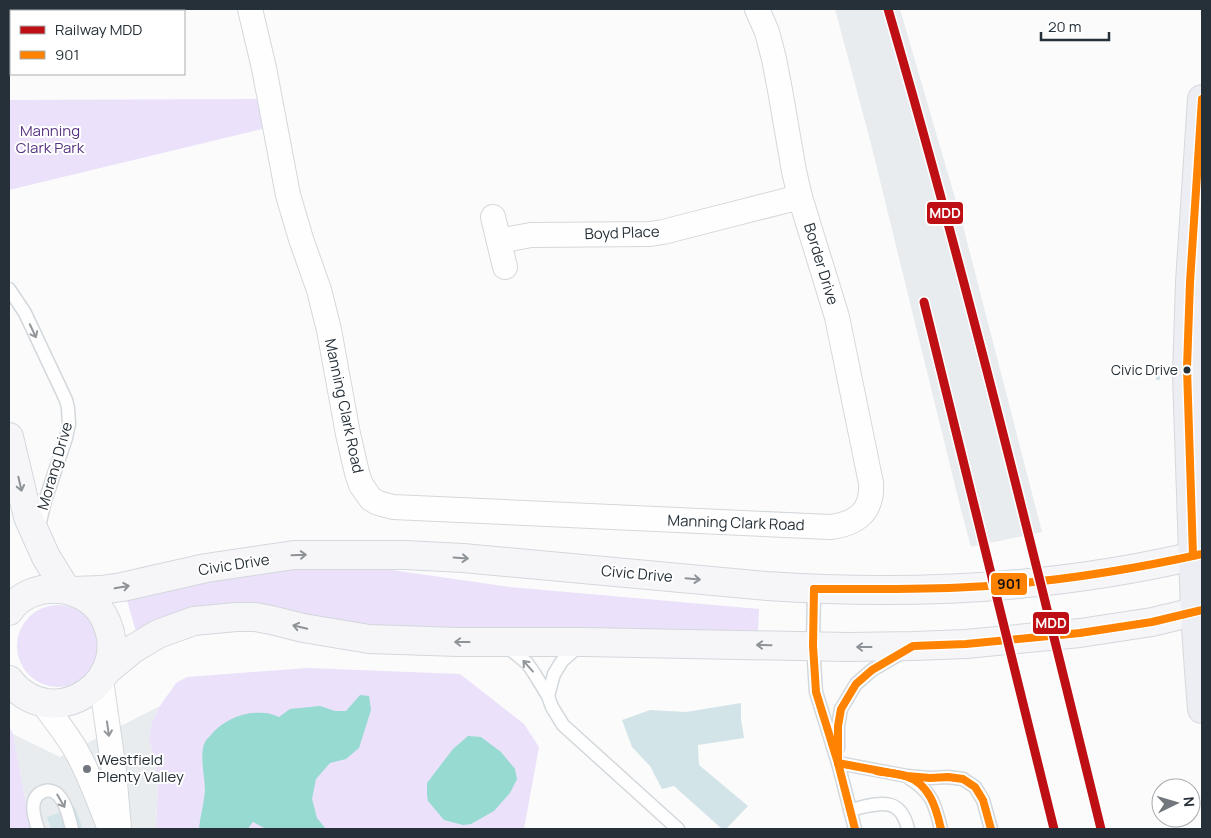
<svg xmlns="http://www.w3.org/2000/svg" width="1211" height="838" font-family="Manrope,sans-serif">
  <style>
    .built { fill: #e8ecee }
    .green { fill: #ebe1fa }
    .water { fill: #96dad1 }
    .building { fill: #d2e4e8 }
    .lines { fill: none; stroke-linecap: round; stroke-linejoin: round }
    .service-casing { stroke: #d3d8dc; stroke-width: 15 }
    .minor-casing { stroke: #d3d8dc; stroke-width: 26 }
    .secondary-casing { stroke: #d3d8dc; stroke-width: 30 }
    .primary-casing { stroke: #d6d8da; stroke-width: 30 }
    .service { stroke: #fefefe; stroke-width: 12 }
    .minor { stroke: #fefefe; stroke-width: 24 }
    .secondary { stroke: #f6f6f8; stroke-width: 28 }
    .primary { stroke: #edeef3; stroke-width: 28 }
    .bus-1-casing { stroke: #fff; stroke-width: 11 }
    .bus-1 { stroke: #ff8200; stroke-width: 8 }
    .rail-1-casing { stroke: #fff; stroke-width: 12 }
    .rail-1 { stroke: #be1014; stroke-width: 9 }
    .oneway { stroke: #92979b }
    .oneway2 { stroke: #8e9398 }
    .bus-dot { fill: #263038; stroke: #fff; stroke-width: 2 }
    .poi-dot { fill: #71777c; stroke: #fff; stroke-width: 2 }
    .labels { text-anchor: middle; stroke-width: 4; stroke-linejoin: round; paint-order: stroke }
    .bus-label { font-size: 14px; fill: #263038; stroke: #fff; text-anchor: end }
    .park-label { font-size: 15px; fill: #57347f; stroke: #fff }
    .street-label { font-size: 15px; fill: #263038; stroke: #fff }
    .poi-label { font-size: 15px; fill: #263038; stroke: #fff; text-anchor: start }
    .line-badge { stroke: #fff; stroke-width: 2 }
    .badge-label { font-size: 14px; text-anchor: middle; font-weight: bold; fill: #fff }
    .pale-badge-label { font-size: 14px; text-anchor: middle; font-weight: bold; fill: #111 }
  </style>
  <rect width="100%" height="100%" fill="#fbfbfb"/>
  <g class="built">
    <polygon points="835,9 900,9 962,222 1042,532 971,547 960,506 870,140"/>
    <polygon points="160,706 152,722 149,737 158,779 156,829 31,829 13,734 60,757"/>
  </g>
  <g class="green">
    <polygon points="262,99 266,128 9,190 9,100"/>
    <polygon points="364,566 510,587 759,609 758,632 379,627 136,632 127,600 206,580 285,569"/>
    <circle cx="58" cy="646" r="41"/>
    <polygon points="308,668 460,674 524,724 539,747 524,829 156,829 158,779 149,737 152,722 160,706 176,683 187,677"/>
    <polygon points="9,726 13,734 31,829 9,829"/>
  </g>
  <g class="water">
    <path d="M360 695 369 696 371 710 359 748 346 759 330 763 316 779 312 799 317 818 326 829H266L253 822 249 827 250 829H199C200 816 204 804 205 791 205 777 199 754 205 742 206 740 208 738 210 736 223 720 243 711 264 713 269 713 274 715 279 717L290 709 320 706 335 711H346Z"/>
    <polygon points="468,736 481,737 501,752 515,769 517,779 510,793 494,811 471,824 463,825 444,820 428,801 427,795 427,783 453,749"/>
  </g>
  <g class="building">
    <polygon points="1155,367 1160,367 1160,380 1156,380"/>
    <polygon points="741,703 741,719 744,738 698,745 699,765 748,806 726,829 722,829 674,786 662,789 650,766 632,747 622,720 650,710 686,712"/>
    <polygon points="75,807 83,829 51,829 47,817"/>
  </g>
  <g class="lines">
    <g class="service-casing">
      <g id="service">
        <polyline points="9,289 25,313 66,400 68,408 69,424 66,438 45,501 38,530"/>
        <polyline points="814,589 813,646 816,692 838,763 855,829"/>
        <polyline points="505,645 527,663 534,673 548,696 552,707 563,725 678,829"/>
        <polyline points="548,696 554,674 562,661 580,645"/>
        <polyline points="838,748 838,726 841,709 856,684 872,670 903,652"/>
        <polyline points="838,763 907,776 930,778 948,777 963,779 975,787 983,800 991,829"/>
        <path d="M909 778C932 792 935 804 941 829"/>
        <path d="M850 810C877 804 900 794 908 829"/>
        <path d="M38 829C34 817 27 796 45 791 48 790 53 791 56 793 66 801 69 818 72 829"/>
      </g>
    </g>
    <g class="minor-casing">
      <g id="minor">
        <path d="M250 9 264 68 288 195 301 239 319 290 329 330 348 434 357 473 361 485 371 499 378 503 393 507 830 527C856 524 873 512 871 483L837 317 800 197 794 171 780 90 774 59 767 32 757 9"/>
        <polyline points="493,217 505,267"/>
        <polyline points="499,241 531,235 650,234 663,232 800,197"/>
        <polyline points="101,680 114,771 119,829"/>
        <path d="M42 702C54 719 68 735 78 754 91 778 100 804 110 829"/>
      </g>
    </g>
    <g class="secondary-casing">
      <g id="secondary">
        <polyline points="9,437 28,517 46,557 66,589"/>
        <path d="M73 591 101 590 122 587 206 568 294 555H405L463 558 767 586C912 596 1061 588 1202 554"/>
        <path d="M9 611C19 595 40 587 59 589 76 590 94 600 103 615 139 680 53 737 9 680"/>
        <polyline points="105,672 133,649 158,634 194,621 236,617 255,617 271,620 303,628 369,639 458,642 584,642 848,647 913,646 966,644 1080,633 1152,622 1202,610"/>
      </g>
    </g>
    <g class="primary-casing">
      <polyline id="primary" points="1202,99 1190,282 1187,376 1195,612 1199,671 1202,709"/>
    </g>
    <use href="#service" class="service"/>
    <use href="#minor" class="minor"/>
    <use href="#secondary" class="secondary"/>
    <use href="#primary" class="primary"/>
    <g class="bus-1-casing">
      <g id="bus-1">
        <polyline points="1193,556 1187,368 1190,282 1202,99"/>
        <path d="M814 589C866 589 918 590 969 587 1048 583 1125 571 1202 554"/>
        <polyline points="814,589 813,646 816,692 838,763 855,829"/>
        <polyline points="838,763 838,726 841,709 856,684 872,670 913,646 966,644 1080,633 1152,622 1202,610"/>
        <polyline points="838,763 907,776 930,778 948,777 963,779 975,787 983,800 991,829"/>
        <path d="M877 771C886 773 896 773 905 776 929 783 936 807 941 829"/>
      </g>
    </g>
    <use href="#bus-1" class="bus-1"/>
    <g class="rail-1-casing">
      <g id="rail-1">
        <path d="M888 9C967 280 1034 555 1101 829"/>
        <polyline points="924,302 1054,829"/>
      </g>
    </g>
    <use href="#rail-1" class="rail-1"/>
  </g>
  <defs><path id="oneway-shaft" d="M-6 0H5M1.5-3L5.5 0L1.5 3" fill="none" stroke-width="1.6" stroke-linecap="round" stroke-linejoin="round" transform="scale(1.25)"/></defs>
  <g class="oneway">
    <use href="#oneway-shaft" transform="translate(33 331) rotate(65)"/>
    <use href="#oneway-shaft" transform="translate(528 666) rotate(-132)"/>
    <use href="#oneway-shaft" transform="translate(108 729) rotate(82)"/>
    <use href="#oneway-shaft" transform="translate(61 801) rotate(60)"/>
  </g>
  <g class="oneway2">
    <use href="#oneway-shaft" transform="translate(20 484) rotate(77)"/>
    <use href="#oneway-shaft" transform="translate(299 555) rotate(-2)"/>
    <use href="#oneway-shaft" transform="translate(461 558) rotate(4)"/>
    <use href="#oneway-shaft" transform="translate(693 579) rotate(5)"/>
    <use href="#oneway-shaft" transform="translate(122 587) rotate(-10)"/>
    <use href="#oneway-shaft" transform="translate(300 627) rotate(-166)"/>
    <use href="#oneway-shaft" transform="translate(462 642) rotate(-180)"/>
    <use href="#oneway-shaft" transform="translate(764 645) rotate(-179)"/>
    <use href="#oneway-shaft" transform="translate(864 647) rotate(180)"/>
  </g>
  <circle class="bus-dot" cx="1187" cy="370" r="4.5"/>
  <circle class="poi-dot" cx="87" cy="769" r="5"/>
  <g class="labels">
    <g class="bus-label">
      <text x="1178" y="375">Civic Drive</text>
    </g>
    <g class="park-label">
      <text x="50" y="136">Manning<tspan x="50" dy="17">Clark Park</tspan></text>
    </g>
    <g class="street-label">
      <text transform="translate(622 233) rotate(-2)" y="5">Boyd Place</text>
      <text transform="translate(821 264) rotate(73)" y="5">Border Drive</text>
      <text transform="translate(344 406) rotate(78)" y="5">Manning Clark Road</text>
      <text transform="translate(55 466) rotate(-74)" y="5">Morang Drive</text>
      <text transform="translate(736 523) rotate(2)" y="5">Manning Clark Road</text>
      <text transform="translate(234 565) rotate(-9)" y="5">Civic Drive</text>
      <text transform="translate(637 574) rotate(5)" y="5">Civic Drive</text>
    </g>
    <g class="poi-label">
      <text x="97" y="765">Westfield<tspan x="97" dy="17">Plenty Valley</tspan></text>
    </g>
  </g>
  <g class="line-badge">
    <rect x="926" y="201" width="38" height="24" rx="5" fill="#be1014"/>
    <rect x="990" y="572" width="38" height="24" rx="5" fill="#ff8200"/>
    <rect x="1032" y="611" width="38" height="24" rx="5" fill="#be1014"/>
  </g>
  <g class="badge-label">
    <text x="945" y="218">MDD</text>
    <text x="1051" y="628">MDD</text>
  </g>
  <g class="pale-badge-label">
    <text x="1009" y="589">901</text>
  </g>
  <rect width="1211" height="838" fill="none" stroke="#263038" stroke-width="20"/>
  <rect x="10" y="10" width="175" height="65" fill="#ffffff" stroke="#a8acaf"/>
  <rect x="20" y="26" width="25" height="8" fill="#be1014" stroke="#a8acaf"/>
  <text x="55" y="35" font-size="15" fill="#263038">Railway MDD</text>
  <rect x="20" y="51" width="25" height="8" fill="#ff8200" stroke="#a8acaf"/>
  <text x="55" y="60" font-size="15" fill="#263038">901</text>
  <g transform="translate(1176 803) rotate(85)"><circle r="24" fill="#ffffff" stroke="#a8acaf"/>
  <path d="M0-4L9 19L0 12L-9 19Z" fill="#71777c"/>
  <text y="-8" font-size="14" font-weight="bold" text-anchor="middle" fill="#263038">N</text>
  </g>
  <path d="M1041 32v8h68v-8" fill="none" stroke="#263038" stroke-width="2.5"/>
  <text x="1048" y="32" font-size="15" fill="#263038" stroke="#ffffff" stroke-width="4" paint-order="stroke">20 m</text>
</svg>
